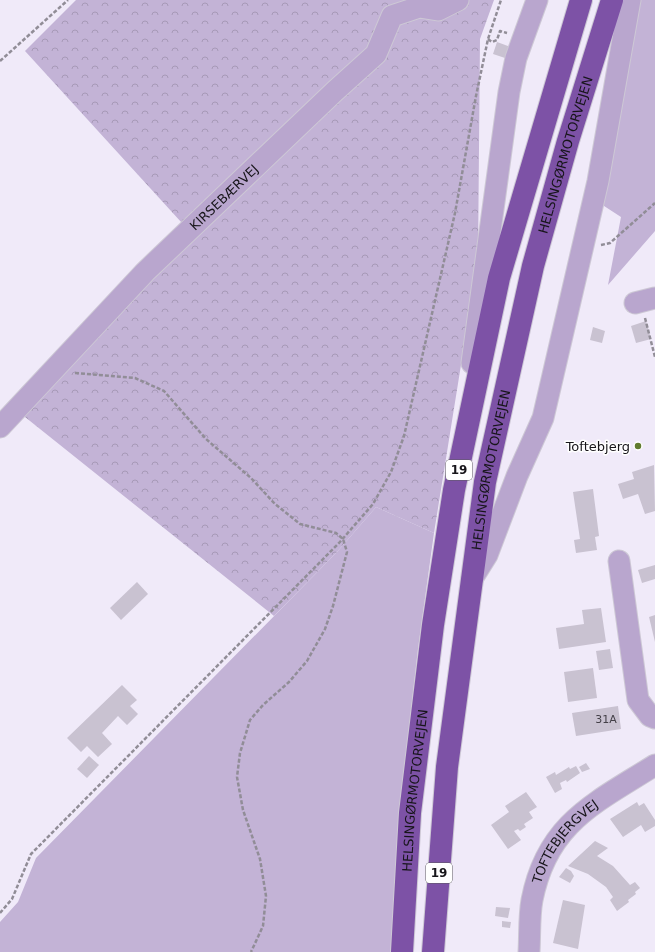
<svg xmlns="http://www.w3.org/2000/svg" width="655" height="952" font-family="'DejaVu Sans',sans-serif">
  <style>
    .grass { fill: #c3b3d6 }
    .forest { fill: url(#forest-crowns) }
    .building { fill: #c9c2d1 }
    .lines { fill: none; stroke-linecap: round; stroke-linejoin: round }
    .minor-casing { stroke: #cdc8d5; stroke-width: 23 }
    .highway-casing { stroke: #cdc8d5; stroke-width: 24 }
    .path { stroke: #918d97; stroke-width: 2.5; stroke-dasharray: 4 2; stroke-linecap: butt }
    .minor { stroke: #b9a6ce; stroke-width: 21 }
    .highway { stroke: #7d52a6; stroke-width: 22 }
    .poi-dot { fill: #607b2e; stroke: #fff; stroke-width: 1.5 }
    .labels { text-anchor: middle; stroke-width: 3; stroke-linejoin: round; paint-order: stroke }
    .number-label { font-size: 11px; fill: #444048 }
    .shield { fill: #fff; stroke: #5d5b5f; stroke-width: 1 }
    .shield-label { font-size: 12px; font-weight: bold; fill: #17151a }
    .street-label { font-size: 13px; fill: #17151a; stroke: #fff }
    .poi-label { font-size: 13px; fill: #17151a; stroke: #fff; text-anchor: end }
  </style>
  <defs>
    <pattern id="forest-crowns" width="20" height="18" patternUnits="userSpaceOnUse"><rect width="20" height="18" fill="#c3b3d6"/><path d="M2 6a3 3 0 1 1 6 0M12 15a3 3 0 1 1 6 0" fill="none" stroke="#a799b7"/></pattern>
  </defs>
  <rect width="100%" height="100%" fill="#f0eaf9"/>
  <g class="grass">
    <polygon points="635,0 655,0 655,231 608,285 621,217 601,204"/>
    <polygon points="376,507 434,533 418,649 399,816 392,952 0,952 0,922 18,902 36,858 337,552"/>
  </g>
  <polygon class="forest" points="76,0 494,0 480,39 478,259 434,533 376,507 337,552 274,616 20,413 192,234 25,51"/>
  <g class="building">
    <polygon points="497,42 511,47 508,59 493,54"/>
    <polygon points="646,321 651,339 636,343 631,326"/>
    <polygon points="593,327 605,331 602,343 590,340"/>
    <polygon points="654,465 655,511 645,514 638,494 623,499 618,484 634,479 632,472"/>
    <polygon points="593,489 599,536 595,537 597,550 576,553 574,540 580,539 573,492"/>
    <polygon points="655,565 655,579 642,583 638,570"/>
    <polygon points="137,582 148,594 121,620 110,608"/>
    <polygon points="601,608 606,642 559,649 556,628 584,624 582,610"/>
    <polygon points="655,615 655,642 649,617"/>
    <polygon points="610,649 613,668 599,670 596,651"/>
    <polygon points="593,668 597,698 568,702 564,672"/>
    <polygon points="122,685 137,700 130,706 138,714 127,725 118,716 102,733 112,744 98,757 87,746 81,752 67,738"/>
    <polygon points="618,706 621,729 576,736 572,713"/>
    <polygon points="89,756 99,765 87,778 77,769"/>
    <polygon points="586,763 590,769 582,772 579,767"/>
    <polygon points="576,766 580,773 567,782 566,780 560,783 562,789 555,793 546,777 555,772 556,775 569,767 570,769"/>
    <polygon points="526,792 537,807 529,812 533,818 524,824 526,827 520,831 518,829 514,831 521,840 508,849 491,825 509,812 505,806"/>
    <polygon points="637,802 639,806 644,803 655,820 655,826 645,832 641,825 623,837 610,819"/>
    <polygon points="595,841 608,848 597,856 613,866 630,885 635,882 640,888 635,892 636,894 628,900 629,902 617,911 610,900 613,897 606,887 588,874 568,866"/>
    <polygon points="566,868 571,871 574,876 570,883 559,877"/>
    <polygon points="563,900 585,905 578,949 553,943"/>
    <polygon points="496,907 510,908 508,918 495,916"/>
    <polygon points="502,921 511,922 510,928 502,927"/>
  </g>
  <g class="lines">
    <g class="minor-casing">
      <g id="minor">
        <polyline points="635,303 655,298"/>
        <polyline points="472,363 509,92 516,58 537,0"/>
        <path id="s1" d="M0 427 145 272 335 91 376 54 392 16 419 7 438 10 458 0"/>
        <polyline points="619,561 638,700 650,716 655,718"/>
        <polyline points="472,579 487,555 517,476 543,418 598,181 630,0"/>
        <path id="s2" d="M529 952C530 935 529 916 532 900 547 823 595 803 655 765"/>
      </g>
    </g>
    <g class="highway-casing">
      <g id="highway">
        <path id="s3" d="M402 952 410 813 433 625 454 490 499 278 581 0"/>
        <path id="s4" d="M433 952 447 767 485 482 533 266 568 141 612 0"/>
      </g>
    </g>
    <g class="path">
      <polyline points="488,39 492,42 497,40 500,31 507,33"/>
      <polyline points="0,61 68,0"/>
      <polyline points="601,245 610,243 655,203"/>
      <polyline points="645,318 655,357"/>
      <polyline points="75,373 135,378 164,391 206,439 251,478 275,504 300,524 336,533 343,539 347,552 333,606 325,629 307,661 289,682 263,705 250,720 240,753 237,777 243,810 260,859 266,896 263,926 251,952"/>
      <polyline points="0,913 12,899 31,854 339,543 373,504 391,472 404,436 455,213 476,96 488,39 501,0"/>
    </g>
    <use href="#minor" class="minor"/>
    <use href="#highway" class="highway"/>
  </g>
  <circle class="poi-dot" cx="638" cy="446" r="4"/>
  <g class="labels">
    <g class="number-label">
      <text x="606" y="723">31A</text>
    </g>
    <g class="shield">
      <rect x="446" y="460" width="26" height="20" rx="3"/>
      <rect x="426" y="863" width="26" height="20" rx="3"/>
    </g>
    <g class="shield-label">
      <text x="459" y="474">19</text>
      <text x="439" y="877">19</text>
    </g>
    <g class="street-label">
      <text dy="5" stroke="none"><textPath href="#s4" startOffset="810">HELSINGØRMOTORVEJEN</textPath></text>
      <text dy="5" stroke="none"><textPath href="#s1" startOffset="321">KIRSEBÆRVEJ</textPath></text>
      <text dy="5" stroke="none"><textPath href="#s4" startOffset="486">HELSINGØRMOTORVEJEN</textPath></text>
      <text dy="5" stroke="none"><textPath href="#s3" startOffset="162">HELSINGØRMOTORVEJEN</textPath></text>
      <text dy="5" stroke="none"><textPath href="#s2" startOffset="121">TOFTEBJERGVEJ</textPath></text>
    </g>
    <g class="poi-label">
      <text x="630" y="451">Toftebjerg</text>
    </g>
  </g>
</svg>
